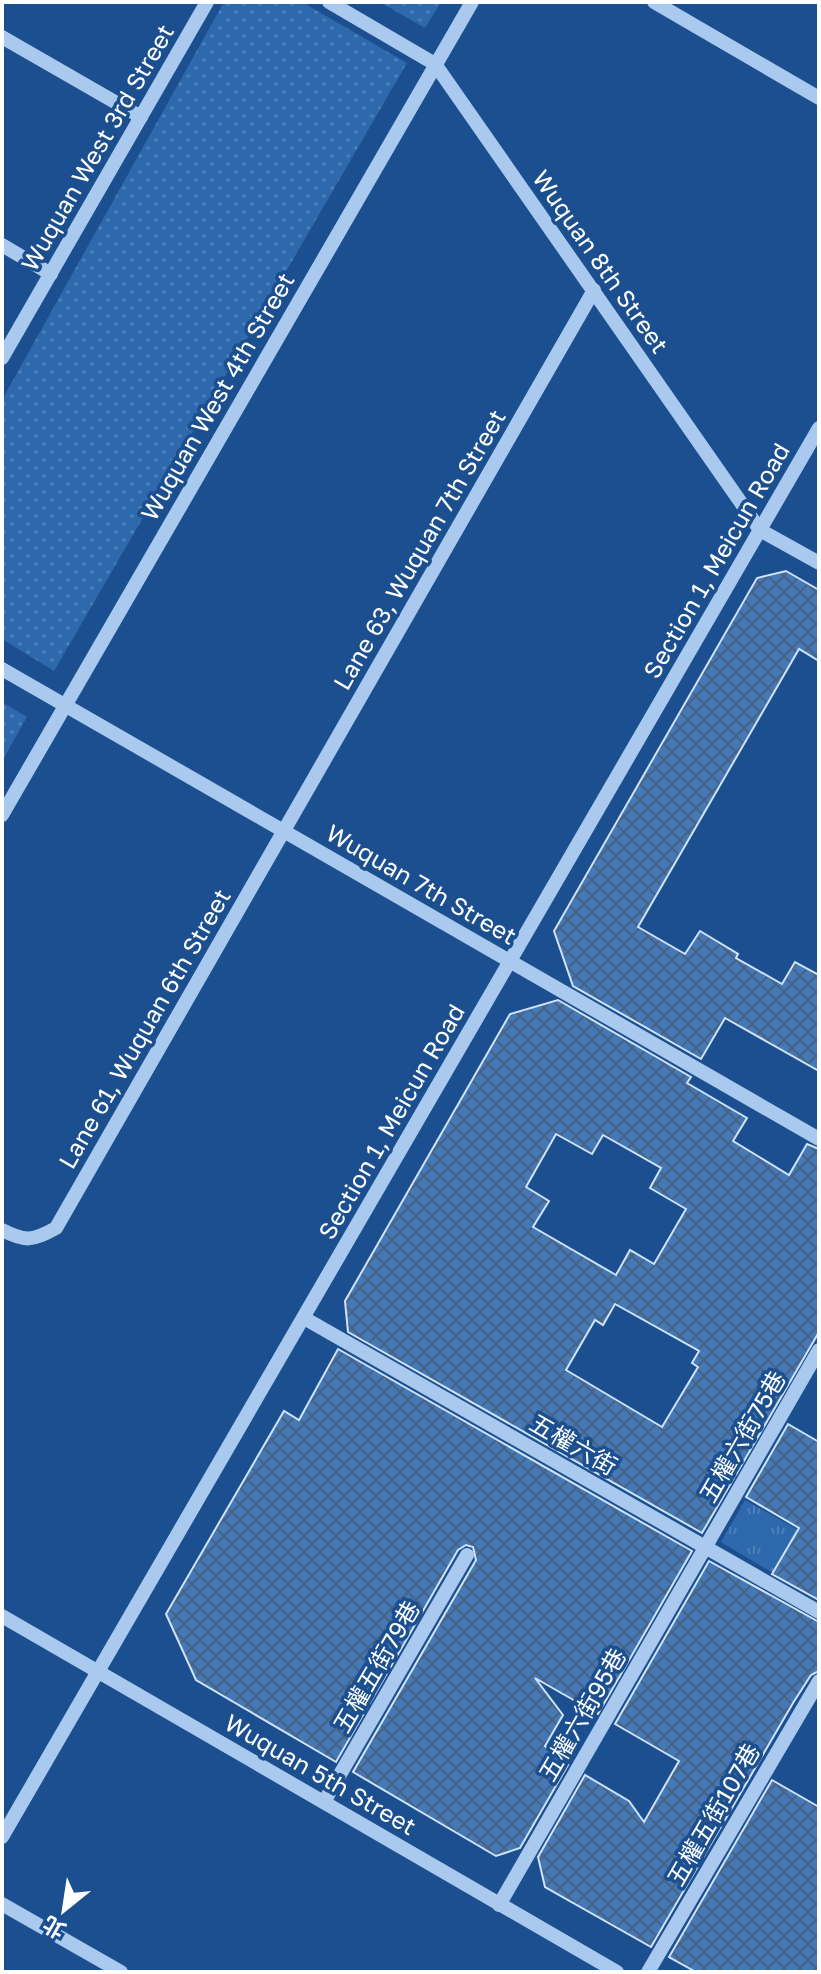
<svg xmlns="http://www.w3.org/2000/svg" width="821" height="1974" font-family="'Golos Text','Noto Sans TC',sans-serif">
  <style>
    .grass { fill: url(#grass-tufts) }
    .park { fill: url(#park-dots) }
    .building { fill: url(#building-cross-hatch); stroke: #cfe3fa; stroke-width: 2; fill-rule: evenodd }
    .lines { fill: none; stroke-linecap: round; stroke-linejoin: round }
    .minor { stroke: #a9c9ee; stroke-width: 14 }
    .labels { text-anchor: middle; stroke-width: 7; stroke-linejoin: round; paint-order: stroke }
    .street-label { font-size: 24px; fill: #fff; stroke: #1b4f8f }
  </style>
  <defs>
    <pattern id="grass-tufts" width="24" height="20" patternUnits="userSpaceOnUse" patternTransform="scale(2)"><rect width="24" height="20" fill="#2e69ad"/><path d="M3 7l-1-3M5 7V3M7 7l1-3M15 17l-1-3M17 17v-4M19 17l1-3" fill="none" stroke="#4d80b9"/></pattern>
    <pattern id="park-dots" width="8" height="8" patternUnits="userSpaceOnUse" patternTransform="scale(2)"><rect width="8" height="8" fill="#2e69ad"/><path d="M2 2h.1M6 6h.1" fill="none" stroke="#4d80b9" stroke-width="1.8" stroke-linecap="round"/></pattern>
    <pattern id="building-cross-hatch" width="8" height="8" patternUnits="userSpaceOnUse" patternTransform="scale(2)"><rect width="8" height="8" fill="#4478b7"/><path d="M0 0l8 8M0 8l8-8" fill="none" stroke="#486282"/></pattern>
  </defs>
  <rect width="100%" height="100%" fill="#1b4f8f"/>
  <polygon class="grass" points="745,1500 798,1530 773,1573 721,1542"/>
  <g class="park">
    <polygon points="224,2 302,2 407,63 54,671 2,639 2,400"/>
    <polygon points="380,2 441,2 425,28"/>
    <polygon points="2,702 27,717 2,761"/>
  </g>
  <g class="building">
    <polygon points="786,571 819,590 819,661 799,649 638,927 685,954 700,931 738,954 736,958 782,984 795,962 819,975 819,1071 725,1018 701,1059 573,986 554,931 757,578"/>
    <path d="M558 1000 691 1077 687 1083 747 1118 733 1141 789 1175 807 1144 819 1149V1332L702 1533 348 1332 345 1301 510 1014ZM556 1134 592 1154 603 1135 661 1168 650 1188 686 1209 654 1264 630 1250 616 1275 533 1227 549 1201 526 1187ZM615 1304 699 1351 692 1363 698 1367 662 1427 566 1370 595 1320 603 1325Z"/>
    <polygon points="338,1349 692,1551 598,1714 535,1678 563,1715 545,1746 568,1765 520,1848 496,1856 353,1772 476,1560 473,1547 466,1545 458,1550 336,1762 196,1680 166,1614 284,1411 299,1420"/>
    <polygon points="788,1424 819,1442 819,1600 772,1574 799,1528 746,1497"/>
    <polygon points="709,1561 819,1622 819,1671 811,1675 793,1703 651,1947 545,1887 538,1857 585,1775 629,1801 644,1822 679,1761 615,1724"/>
    <polygon points="772,1780 819,1807 819,1972 696,1972 669,1957"/>
  </g>
  <g class="lines">
    <g class="minor">
      <polyline points="329,2 435,64 760,530 819,563"/>
      <polyline points="654,2 819,98"/>
      <polyline points="2,37 141,117"/>
      <polyline points="2,245 51,274"/>
      <polyline points="2,358 207,2"/>
      <polyline points="2,669 819,1139"/>
      <polyline points="2,815 472,2"/>
      <path d="M2 1230C25 1242 33 1241 56 1228L594 290"/>
      <polyline points="304,1318 819,1612"/>
      <polyline points="2,1616 617,1972"/>
      <polyline points="324,1802 467,1555"/>
      <polyline points="2,1837 819,428"/>
      <polyline points="2,1904 121,1972"/>
      <polyline points="499,1905 819,1350"/>
      <polyline points="648,1972 819,1681"/>
    </g>
  </g>
  <g class="labels">
    <g class="street-label">
      <text transform="translate(98 148) rotate(-60)" y="8">Wuquan West 3rd Street</text>
      <text transform="translate(600 262) rotate(55)" y="8">Wuquan 8th Street</text>
      <text transform="translate(218 397) rotate(-60)" y="8">Wuquan West 4th Street</text>
      <text transform="translate(420 550) rotate(-60)" y="8">Lane 63, Wuquan 7th Street</text>
      <text transform="translate(717 561) rotate(-60)" y="8">Section 1, Meicun Road</text>
      <text transform="translate(421 885) rotate(30)" y="8">Wuquan 7th Street</text>
      <text transform="translate(145 1029) rotate(-60)" y="8">Lane 61, Wuquan 6th Street</text>
      <text transform="translate(392 1122) rotate(-60)" y="8">Section 1, Meicun Road</text>
      <text transform="translate(743 1437) rotate(-60)" y="8">五權六街75巷</text>
      <text transform="translate(573 1445) rotate(30)" y="8">五權六街</text>
      <text transform="translate(377 1667) rotate(-60)" y="8">五權五街79巷</text>
      <text transform="translate(583 1715) rotate(-60)" y="8">五權六街95巷</text>
      <text transform="translate(320 1775) rotate(30)" y="8">Wuquan 5th Street</text>
      <text transform="translate(714 1815) rotate(-60)" y="8">五權五街107巷</text>
    </g>
  </g>
  <rect width="821" height="1974" fill="none" stroke="#ffffff" stroke-width="8"/>
  <g transform="translate(64 1910) rotate(210)" stroke="#1b4f8f" stroke-width="6" paint-order="stroke">
  <path d="M0-6L14 30L0 20L-14 30Z" fill="#ffffff"/>
  <text y="-12" font-size="22" font-weight="bold" text-anchor="middle" fill="#ffffff">北</text>
  </g>
</svg>
